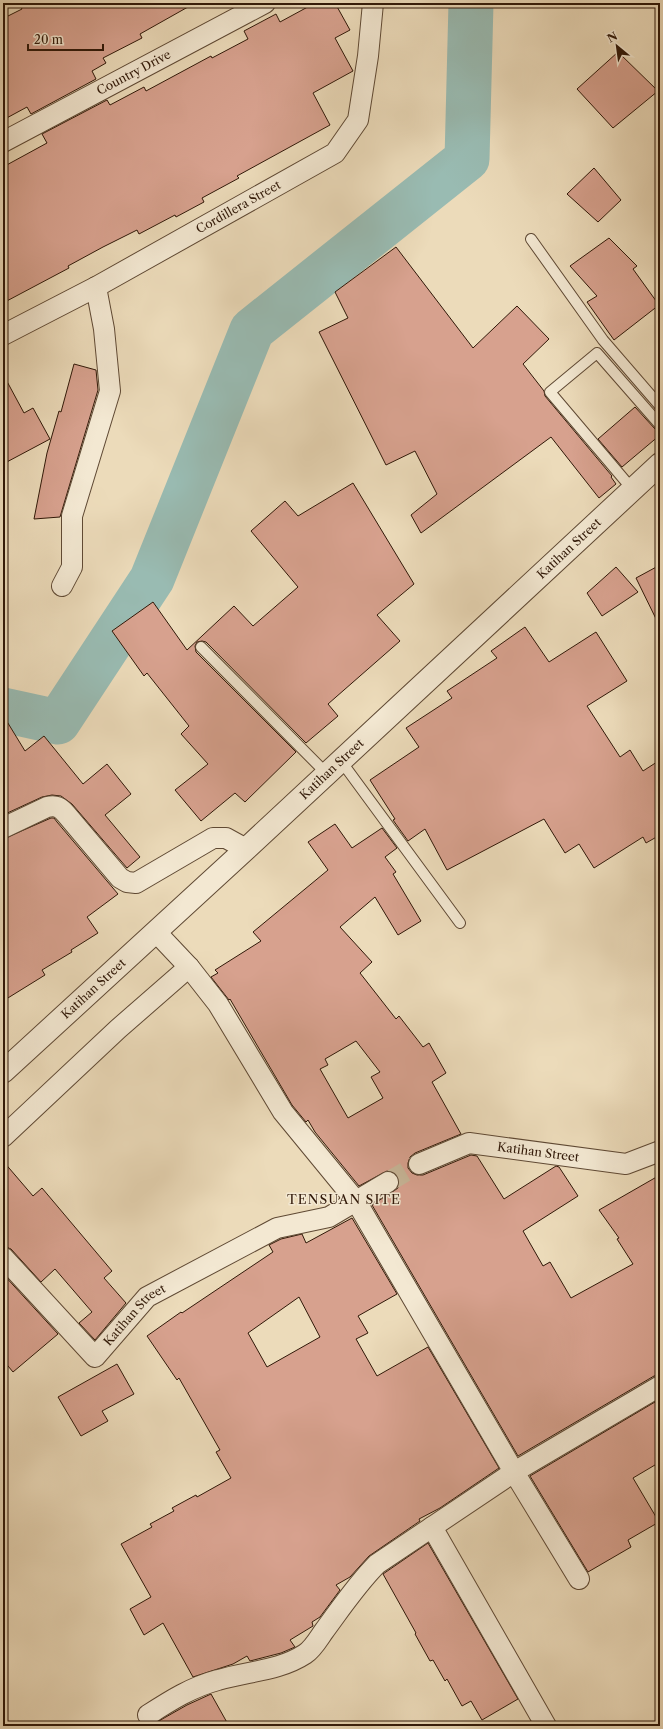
<svg xmlns="http://www.w3.org/2000/svg" width="663" height="1729" font-family="'Libre Caslon Text',serif">
  <style>
    .lines { fill: none; stroke-linecap: round; stroke-linejoin: round }
    .river { stroke: #99bbb2; stroke-width: 45 }
    .building { fill: #d7a18e; stroke: #301808; fill-rule: evenodd }
    .minor-tunnel { stroke: #c6b496; stroke-width: 20; stroke-dasharray: 20 10; stroke-linecap: butt }
    .service-casing { stroke: #5f4934; stroke-width: 12 }
    .minor-casing { stroke: #5f4934; stroke-width: 22 }
    .tertiary-casing { stroke: #5f4934; stroke-width: 24 }
    .service { stroke: #f3e8d2; stroke-width: 10 }
    .minor { stroke: #f3e8d2; stroke-width: 20 }
    .tertiary { stroke: #f3e8d2; stroke-width: 22 }
    .labels { text-anchor: middle; stroke-width: 3; stroke-linejoin: round; paint-order: stroke }
    .street-label { font-size: 12px; fill: #301808; stroke: #f3e8d2 }
    .neighbourhood-label { font-size: 13px; letter-spacing: 1px; fill: #301808; stroke: #f3e8d2 }
  </style>
  <rect width="100%" height="100%" fill="#ecdbba"/>
  <filter id="stains"><feTurbulence type="fractalNoise" baseFrequency=".005" numOctaves="4"/><feColorMatrix values="0 0 0 0 .2 0 0 0 0 .09 0 0 0 0 .02 0 0 0 .5 -.17"/></filter>
  <radialGradient id="worn" r=".72"><stop offset=".6" stop-color="#630" stop-opacity="0"/><stop offset="1" stop-color="#630" stop-opacity=".3"/></radialGradient>
  <g class="lines">
    <polyline class="river" points="3,710 58,722 152,579 252,330 467,159 471,3"/>
  </g>
  <g class="building">
    <polygon points="19,3 195,3 140,34 142,38 103,58 106,63 92,71 96,79 31,114 27,107 3,120 3,28 6,17 22,9"/>
    <polygon points="315,3 335,3 350,30 335,38 353,71 313,93 330,125 237,176 239,178 202,198 204,202 176,217 175,215 139,234 137,230 103,247 68,266 69,268 3,303 3,167 47,143 42,134 107,100 110,105 144,87 146,91 211,56 212,58 248,39 244,31 276,14 280,22"/>
    <polygon points="618,52 658,91 613,128 577,89"/>
    <polygon points="594,168 621,200 598,222 567,194"/>
    <polygon points="609,238 637,266 633,269 659,305 614,340 587,302 597,296 570,266"/>
    <polygon points="396,247 473,348 517,306 549,339 523,364 544,391 545,396 612,476 611,477 616,484 599,498 551,437 421,533 411,515 437,494 415,451 386,465 319,332 348,318 335,292"/>
    <polygon points="74,364 96,370 98,390 60,517 34,519 47,453 59,411 61,412"/>
    <polygon points="3,374 24,413 33,408 50,439 3,464"/>
    <polygon points="635,407 655,429 660,431 660,435 622,467 598,439"/>
    <polygon points="353,483 414,584 377,615 400,641 328,704 338,716 306,743 206,642 202,641 197,642 195,646 196,652 296,752 245,802 235,793 201,821 175,790 208,764 181,734 189,726 147,673 144,676 112,631 153,602 187,650 234,606 253,626 298,587 251,531 285,501 298,516"/>
    <polygon points="660,565 660,627 636,578"/>
    <polygon points="616,567 638,592 602,616 587,593"/>
    <polygon points="525,627 549,662 596,632 627,681 587,706 620,757 630,750 643,771 660,760 660,835 646,843 643,837 594,868 579,844 565,853 544,819 447,870 425,829 408,841 393,820 395,819 370,780 419,747 406,728 452,698 447,691 497,658 491,651"/>
    <polygon points="3,715 25,751 44,736 83,784 107,764 131,794 105,815 140,857 127,868 72,804 61,796 52,795 42,797 3,815"/>
    <polygon points="51,818 54,818 57,822 118,894 87,917 98,933 71,950 72,952 42,970 45,975 3,1001 3,839"/>
    <path d="M335 824 352 848 382 828 397 848 385 857 396 872 393 874 421 921 398 935 375 897 340 927 372 962 360 973 396 1019 399 1016 423 1047 429 1043 446 1073 432 1082 461 1134 415 1153 410 1157 408 1163V1168L412 1173 417 1175H423L471 1155 477 1156 504 1199 556 1166 559 1167 578 1196 523 1231 543 1266 550 1262 571 1298 633 1264 617 1239 619 1238 599 1210 660 1175V1375L654 1376 518 1456 372 1205 398 1188 399 1182 398 1176 393 1172 387 1171 359 1186 315 1132 308 1120 306 1122 292 1105 230 999 229 1000 211 977 218 973 215 970 261 941 253 932 328 870 308 842ZM356 1041 380 1072 371 1077 383 1098 348 1118 320 1069 328 1065 325 1059Z"/>
    <polygon points="3,1161 33,1196 42,1188 112,1271 104,1278 126,1303 95,1340 79,1323 92,1312 55,1269 41,1282 11,1249 3,1246"/>
    <path d="M352 1218 397 1294 358 1316 368 1333 356 1339 377 1376 428 1347 499 1468 440 1508 419 1519 420 1521 369 1556 350 1577 336 1585 340 1590 320 1617 312 1622 313 1626 290 1640 295 1647 281 1653 250 1661 247 1656 233 1664 193 1677 163 1623 144 1635 130 1609 151 1597 121 1544 152 1527 150 1524 174 1511 172 1508 196 1495 197 1497 231 1478 216 1452 220 1450 179 1378 177 1380 147 1336 181 1312 182 1313 273 1252 269 1245 281 1239 302 1234 306 1243ZM299 1297 320 1337 267 1367 248 1333Z"/>
    <polygon points="3,1274 58,1334 13,1372 3,1360"/>
    <polygon points="117,1364 134,1394 102,1411 108,1421 81,1436 58,1397"/>
    <polygon points="660,1399 660,1462 633,1478 659,1522 628,1540 631,1547 588,1572 530,1476"/>
    <polygon points="428,1543 518,1699 482,1720 471,1701 462,1706 447,1679 445,1681 433,1660 430,1661 415,1634 416,1633 383,1574"/>
    <polygon points="211,1694 229,1726 150,1726 187,1705"/>
  </g>
  <g class="lines">
    <polyline class="minor-tunnel" points="388,1182 419,1164"/>
    <g class="service-casing">
      <g id="service">
        <polyline points="531,239 603,340 660,406"/>
        <polyline points="633,490 550,392 597,353 660,425"/>
        <polyline points="201,647 327,774"/>
        <polyline points="341,761 460,923"/>
      </g>
    </g>
    <g class="minor-casing">
      <g id="minor">
        <path id="s1" d="M3 142 265 3"/>
        <path id="s2" d="M3 335 96 287 335 153 358 120 368 56 373 3"/>
        <polyline points="62,586 72,567 72,516 110,391 104,329 96,287"/>
        <path d="M3 828 47 807C56 805 60 807 66 814L120 878 127 882 136 883 213 838H226L246 849"/>
        <polyline points="156,932 189,967 218,1004 283,1112 356,1201 514,1472 579,1579"/>
        <polyline points="3,1137 118,1029 189,967"/>
        <path id="s3" d="M419 1164 469 1143 626 1164 660 1151"/>
        <path id="s4" d="M3 1257 95 1357 147 1297 277 1228 329 1217 388 1182"/>
        <polyline points="432,1527 546,1726"/>
        <path d="M148 1715C171 1700 192 1687 218 1680 248 1671 279 1671 305 1654 313 1649 319 1638 324 1631 341 1608 357 1584 377 1564L514 1472 660 1386"/>
      </g>
    </g>
    <g class="tertiary-casing">
      <g id="tertiary">
        <path id="s5" d="M3 1072 246 849 660 464"/>
      </g>
    </g>
    <use href="#service" class="service"/>
    <use href="#minor" class="minor"/>
    <use href="#tertiary" class="tertiary"/>
  </g>
  <g class="labels">
    <g class="street-label">
      <text dy="4" stroke="none"><textPath href="#s1" startOffset="148">Country Drive</textPath></text>
      <text dy="4" stroke="none"><textPath href="#s2" startOffset="268">Cordillera Street</textPath></text>
      <text dy="4" stroke="none"><textPath href="#s5" startOffset="771">Katihan Street</textPath></text>
      <text dy="4" stroke="none"><textPath href="#s5" startOffset="447">Katihan Street</textPath></text>
      <text dy="4" stroke="none"><textPath href="#s5" startOffset="123">Katihan Street</textPath></text>
      <text dy="4" stroke="none"><textPath href="#s3" startOffset="124">Katihan Street</textPath></text>
      <text dy="4" stroke="none"><textPath href="#s4" startOffset="194">Katihan Street</textPath></text>
    </g>
    <g class="neighbourhood-label">
      <text x="344" y="1204">TENSUAN SITE</text>
    </g>
  </g>
  <rect width="663" height="1729" fill="none" stroke="#ecdbba" stroke-width="16"/>
  <rect x="4" y="4" width="655" height="1721" fill="none" stroke="#301808" stroke-width="2"/>
  <rect x="8" y="8" width="647" height="1713" fill="none" stroke="#301808"/>
  <g transform="translate(617 46) rotate(331)" stroke="#f3e8d2" stroke-width="3" paint-order="stroke">
  <path d="M0-3L7 15L0 10L-7 15Z" fill="#301808"/>
  <text y="-6" font-size="11" font-weight="bold" text-anchor="middle" fill="#301808">N</text>
  </g>
  <path d="M28 44v6h75v-6" fill="none" stroke="#301808" stroke-width="2"/>
  <text x="34" y="44" font-size="12" fill="#301808" stroke="#f3e8d2" stroke-width="3" paint-order="stroke">20 m</text>
  <rect width="100%" height="100%" filter="url(#stains)"/>
  <rect width="100%" height="100%" fill="url(#worn)"/>
</svg>
